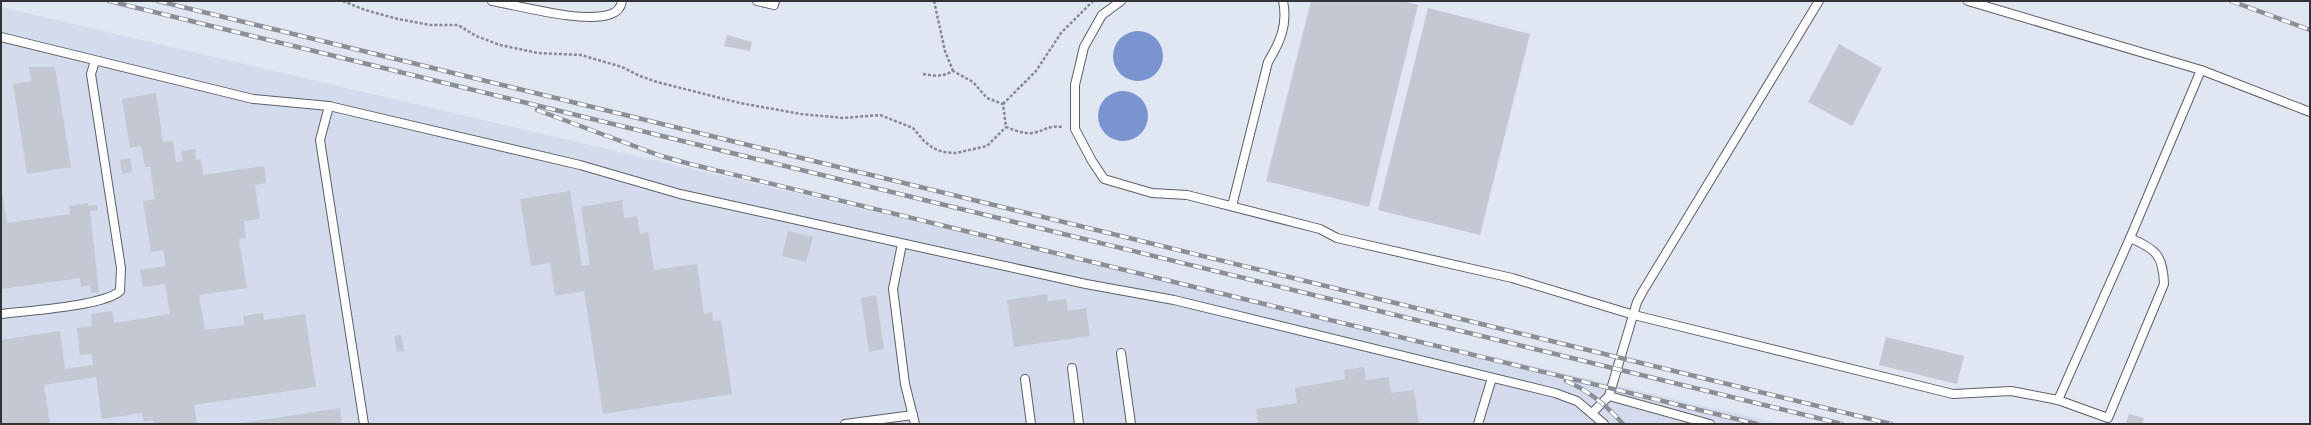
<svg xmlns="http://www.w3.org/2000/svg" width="2311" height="425" font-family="Commissioner,sans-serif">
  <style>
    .built { fill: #d3dbec }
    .water { fill: #7a94cf }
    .building { fill: #c3c8d3 }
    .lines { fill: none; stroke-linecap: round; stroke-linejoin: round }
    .lane-casing { stroke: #5b5f68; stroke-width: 10 }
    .path { stroke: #858890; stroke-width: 2.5; stroke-dasharray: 3 2; stroke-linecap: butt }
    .lane { stroke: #fff; stroke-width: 8 }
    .rail-casing { stroke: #8a8e96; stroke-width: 4.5 }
    .rail { stroke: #fff; stroke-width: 3; stroke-dasharray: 9; stroke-linecap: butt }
  </style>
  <rect width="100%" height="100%" fill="#e1e7f2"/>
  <polygon class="built" points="1,7 1781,424 1,424"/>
  <g class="water">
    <circle cx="1138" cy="56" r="25"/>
    <circle cx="1123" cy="116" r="25"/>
  </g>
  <g class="building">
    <polygon points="1311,1 1403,1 1418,5 1369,207 1266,181"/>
    <polygon points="1428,8 1530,34 1480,235 1378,210"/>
    <polygon points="727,35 752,42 750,51 724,46"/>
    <polygon points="1839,44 1882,68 1852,126 1808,102"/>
    <polygon points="29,67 55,67 71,167 27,174 13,84 31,81"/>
    <polygon points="156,93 163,142 173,141 176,162 183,161 181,151 195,149 196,160 201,159 203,175 264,166 266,183 255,185 260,219 244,221 246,238 239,239 247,288 199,295 205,330 244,325 243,316 263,313 264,320 305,314 316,387 194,405 197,424 154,424 153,420 144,422 142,413 102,419 96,377 44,385 50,424 1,424 1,340 60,331 65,369 93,365 92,354 80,355 77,328 92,326 91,314 112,311 114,323 170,314 165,284 143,287 140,270 166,266 163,250 151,252 143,201 155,199 150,167 145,167 141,146 130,148 122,99"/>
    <polygon points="130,158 132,172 122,174 120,160"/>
    <polygon points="1,187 7,223 70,214 69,206 88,203 88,206 97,205 98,210 90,211 99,292 91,293 90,285 81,287 80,278 1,289"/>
    <polygon points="570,191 582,266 590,265 581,207 622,200 624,218 637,216 640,234 648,232 654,270 697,264 704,314 712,312 713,321 721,320 732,394 603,414 584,291 555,296 550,263 531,266 520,199"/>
    <polygon points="788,231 813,237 806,262 782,256"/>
    <polygon points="1047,294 1048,301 1066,299 1068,311 1086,308 1090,336 1014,347 1007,300"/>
    <polygon points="876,295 884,349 869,352 861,298"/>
    <polygon points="401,335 404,351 397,352 394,336"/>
    <polygon points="1886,337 1964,356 1957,384 1879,365"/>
    <polygon points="1364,367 1366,380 1389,377 1391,393 1414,390 1419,424 1258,424 1256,409 1297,403 1295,388 1345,379 1344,370"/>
    <polygon points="340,408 342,424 243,424 242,423"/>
    <polygon points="2129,414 2144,418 2142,424 2126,424"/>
  </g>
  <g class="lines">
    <g class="lane-casing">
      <g id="lane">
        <path d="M492 1C521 6 584 24 611 14 617 12 621 7 622 1"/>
        <polyline points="757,1 774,5 775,1"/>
        <path d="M1121 1 1102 15 1084 47 1075 85V129L1092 161 1104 179 1152 193 1187 195 1320 229 1337 238 1512 278 1634 315 1953 394 2011 391 2058 400 2108 418 2164 284C2163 255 2156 249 2130 238"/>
        <polyline points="1968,1 2201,70 2310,112"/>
        <polyline points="1,37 253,99 329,106 580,165 680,194 1086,284 1174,300 1555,393 1577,401 1604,424"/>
        <polyline points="329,106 320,140 364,424"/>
        <path d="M1232 206 1268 62C1280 42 1288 25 1283 1"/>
        <polyline points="902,244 893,289 905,384 915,424"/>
        <path d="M1 314C26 311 104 306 120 291L121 268 91 74 95 61"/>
        <polyline points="1121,353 1131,424"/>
        <polyline points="1072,368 1079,424"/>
        <polyline points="1025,379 1031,424"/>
        <polyline points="1609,396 1637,302 1643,291 1819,1"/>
        <polyline points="2058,400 2130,238 2201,70"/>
        <polyline points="1592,413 1609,396 1710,424"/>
        <polyline points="845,424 913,415"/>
        <polyline points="1478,424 1492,378"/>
      </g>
    </g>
    <g class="path">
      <polyline points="343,1 365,10 398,19 430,25 458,25 476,36 500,45 538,53 581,55 622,67 640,76 657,82 740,103 801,114 843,118 880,115 913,128 924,141 933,148 943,152 956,153 987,146 1006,127"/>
      <polyline points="934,1 945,51 953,71"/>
      <path d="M923 74C934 76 943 77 953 71L973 82 987 98 1003 104 1006 127C1014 130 1023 134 1032 133 1046 131 1046 125 1063 127"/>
      <polyline points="1003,104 1036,71 1061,33 1093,1"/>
    </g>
    <use href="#lane" class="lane"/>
    <g class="rail-casing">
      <g id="rail">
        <polyline points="109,1 1842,424"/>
        <polyline points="158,1 1891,424"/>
        <polyline points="2231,1 2310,30"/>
        <polyline points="537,110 661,156 690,164 1757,424"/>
        <path d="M1566 381C1588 390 1608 407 1623 424"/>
      </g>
    </g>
    <use href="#rail" class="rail"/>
  </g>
  <rect width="2311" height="425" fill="none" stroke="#313337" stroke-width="4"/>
</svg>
